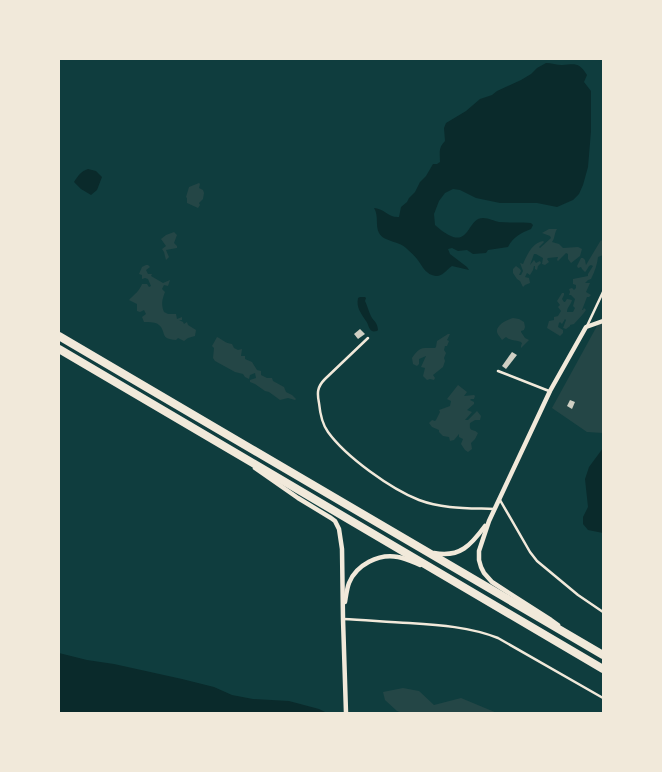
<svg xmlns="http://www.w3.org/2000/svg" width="662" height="772" font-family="'Alegreya Sans',sans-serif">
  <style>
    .green { fill: #244646 }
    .water { fill: #0a2a2b }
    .building { fill: #cfcfc3 }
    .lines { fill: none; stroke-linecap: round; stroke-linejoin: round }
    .service { stroke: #f1e9da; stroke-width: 2.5 }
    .minor { stroke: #f1e9da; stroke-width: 4.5 }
    .trunk { stroke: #f1e9da; stroke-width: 8 }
  </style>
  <rect width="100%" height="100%" fill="#0f3d3e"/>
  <g class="green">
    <polygon points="199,183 200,184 199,188 203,190 204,193 203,199 199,203 200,205 198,208 187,203 187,198 186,197 189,187"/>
    <path d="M549 229H557C554 234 555 238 552 242L559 244 563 248 578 247 582 249 580 256 571 263 568 259V254L566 253 558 261 557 260 558 257 548 258 547 259 549 262 545 265 542 264 543 258 536 254H534L530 265 534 260 536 263 540 261 541 263 538 266 537 270 535 269V266H534L533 270 530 275 527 273 525 277 529 278 530 283 525 285 523 287 520 281 517 279 513 273V269L516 266 520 269 521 271 519 275H521L523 271 520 263 523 264C527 255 532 243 543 241L544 242 539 247 540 248 551 238 550 236 542 233Z"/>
    <polygon points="174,232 177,235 174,243 177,246 177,248 166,250 169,257 166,260 164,252 162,249 166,246 161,239 166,235"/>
    <path d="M601 240 603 242V255L598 257C597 265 595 271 591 279L588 280 585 283H590L586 292 591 295 589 297H587L582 310H583L584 308 586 310C583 315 578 319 574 324L570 325V326L566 329 563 328 566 320 565 319 562 324 560 322 559 323 558 327 563 330V333L560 336 547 328 549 321 554 320V317L558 316 561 311 558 307 560 305 557 301 562 293H564V295L562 299 564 302H565L567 299 572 300C571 305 567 307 567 312H573L575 308 573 306 575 299 571 295H569L570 292 569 289 572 288 574 290 576 288V285L573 284V279L588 276V274L593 266 591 265 589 266 586 271 585 272 582 269 581 267 578 268 577 266 581 258H583L585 260 586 265Z"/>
    <path d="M146 265H148L150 267 146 270 148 274H152L151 276 163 283 170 280 168 286 164 285 162 289 165 292C162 300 161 304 164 312L168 314H176L177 319 182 317V320H179L183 322 184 324 187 322 188 325 196 330 195 336 188 338 184 341 178 338 176 340C159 339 167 332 159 325 156 322 150 322 144 322L142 317 146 314 144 310 140 312 137 311V304L129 300C134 295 140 290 142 284H147L149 287 151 286 148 279 145 278 142 279V275L139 274 142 267Z"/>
    <polygon points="603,315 603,433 587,432 552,408"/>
    <path d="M513 318 519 319 524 322 525 327 524 330 521 331V332L525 338 529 340 521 348V346L522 343C517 339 511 342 506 337L502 340C501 338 497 334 497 332 496 325 507 320 513 318Z"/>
    <path d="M448 334H450L447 340 449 341 447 346H445L444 350 446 353 444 358 445 361 443 367 433 375 435 378 434 380 430 379 427 380 423 376 425 368 421 367 426 356 419 359V364L417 366 413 364 412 358C420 346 422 348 435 348L436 347 437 341Z"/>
    <path d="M217 337C223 340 225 343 232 344L234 348 238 350 242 349 241 356H245V359L252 362 257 370 261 371V375L267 378H272L273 381 284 387 286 392 292 395 296 399 295 400 288 398 280 400 269 392 265 391 255 384 250 382V380L256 378 255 373 250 375 249 379 245 377 243 374 235 372 215 361 213 358 214 348 212 346Z"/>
    <path d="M458 385 467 392 464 396 474 395 475 396 474 399H471L470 400 474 402V404L467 410 472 412 465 420H468L477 411 481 416 480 420H475L470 423C469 433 473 428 478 433L475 439 471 443 472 449 468 452 465 450 461 444 463 439 459 437V434L454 440 450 441 449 437 443 436 439 432V430L432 427 429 423 432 420 435 421 436 420 440 412 439 410 450 406 451 401 447 399Z"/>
    <polygon points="403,688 419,691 434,705 461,698 497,713 402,713 397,711 385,700 383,692"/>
  </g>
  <g class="water">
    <path d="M546 63C551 63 557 65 562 65 575 64 579 62 587 75L584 82 591 91V131L588 167 583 185 579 194 573 200 557 207 537 203H500L476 198 460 190 453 189 445 193 439 201 434 214 435 225C471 257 465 218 483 218 489 218 494 221 499 222 509 223 521 222 531 223L533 225 531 229C521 233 513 237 508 247L488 250 486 253 473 254 467 250 458 251 452 248 448 249 450 254 467 267 469 270 452 266C445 271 441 279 432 275 425 273 421 264 417 259 414 255 409 251 406 248 399 241 384 242 379 233 375 225 379 216 374 208 383 208 389 218 399 217L401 207 407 202 409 198 415 192 420 182 426 176 433 164H437L440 162C440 153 438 148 445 141L444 128 446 123 466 111 480 99 492 95 497 91 521 80 531 74 537 68Z"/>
    <path d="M88 169 96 171 102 177 97 190 91 195 81 189 74 182C78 176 81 171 88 169Z"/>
    <path d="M360 297H365L366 298 365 301C367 305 368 309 370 314 373 322 377 320 378 330L377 331C375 331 374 332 372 331 369 330 368 323 366 321 361 313 356 308 358 298Z"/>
    <polygon points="603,448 603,533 588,530 583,524 583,517 588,507 585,479 589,467"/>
    <polygon points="59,653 87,660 114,664 182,679 214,687 232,695 253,699 289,701 319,709 327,713 59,713"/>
  </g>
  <g class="building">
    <polygon points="360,329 365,334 358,339 354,334"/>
    <polygon points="512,352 517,355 506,369 502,366"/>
    <polygon points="570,400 575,402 572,409 567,406"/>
  </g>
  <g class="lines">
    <g class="service">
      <polyline points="587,326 603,292"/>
      <path d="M368 338 325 379C317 387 317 393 319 403 320 413 322 424 328 432 346 457 391 489 419 500 443 509 469 508 494 509"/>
      <polyline points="498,371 549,391"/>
      <polyline points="500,500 530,552 537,561 578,595 603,612"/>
      <path d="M343 619C365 620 387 622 409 623 440 625 470 627 498 638L603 698"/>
    </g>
    <g class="minor">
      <polyline points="255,468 298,498 331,518 335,521 339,529 342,549 343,619 346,713"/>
      <path d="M434 553C460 558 471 545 485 526"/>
      <path d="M345 602C346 596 347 588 349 583 356 565 379 553 398 557 405 558 413 562 420 565"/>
      <polyline points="558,625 551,620 492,582 484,573 481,567 479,560 479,551 489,521 550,391 586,327 603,321"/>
    </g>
    <g class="trunk">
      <polyline points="59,336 603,655"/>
      <polyline points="59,349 603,669"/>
    </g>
  </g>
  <rect width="662" height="772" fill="none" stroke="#f1e9da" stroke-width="120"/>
</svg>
